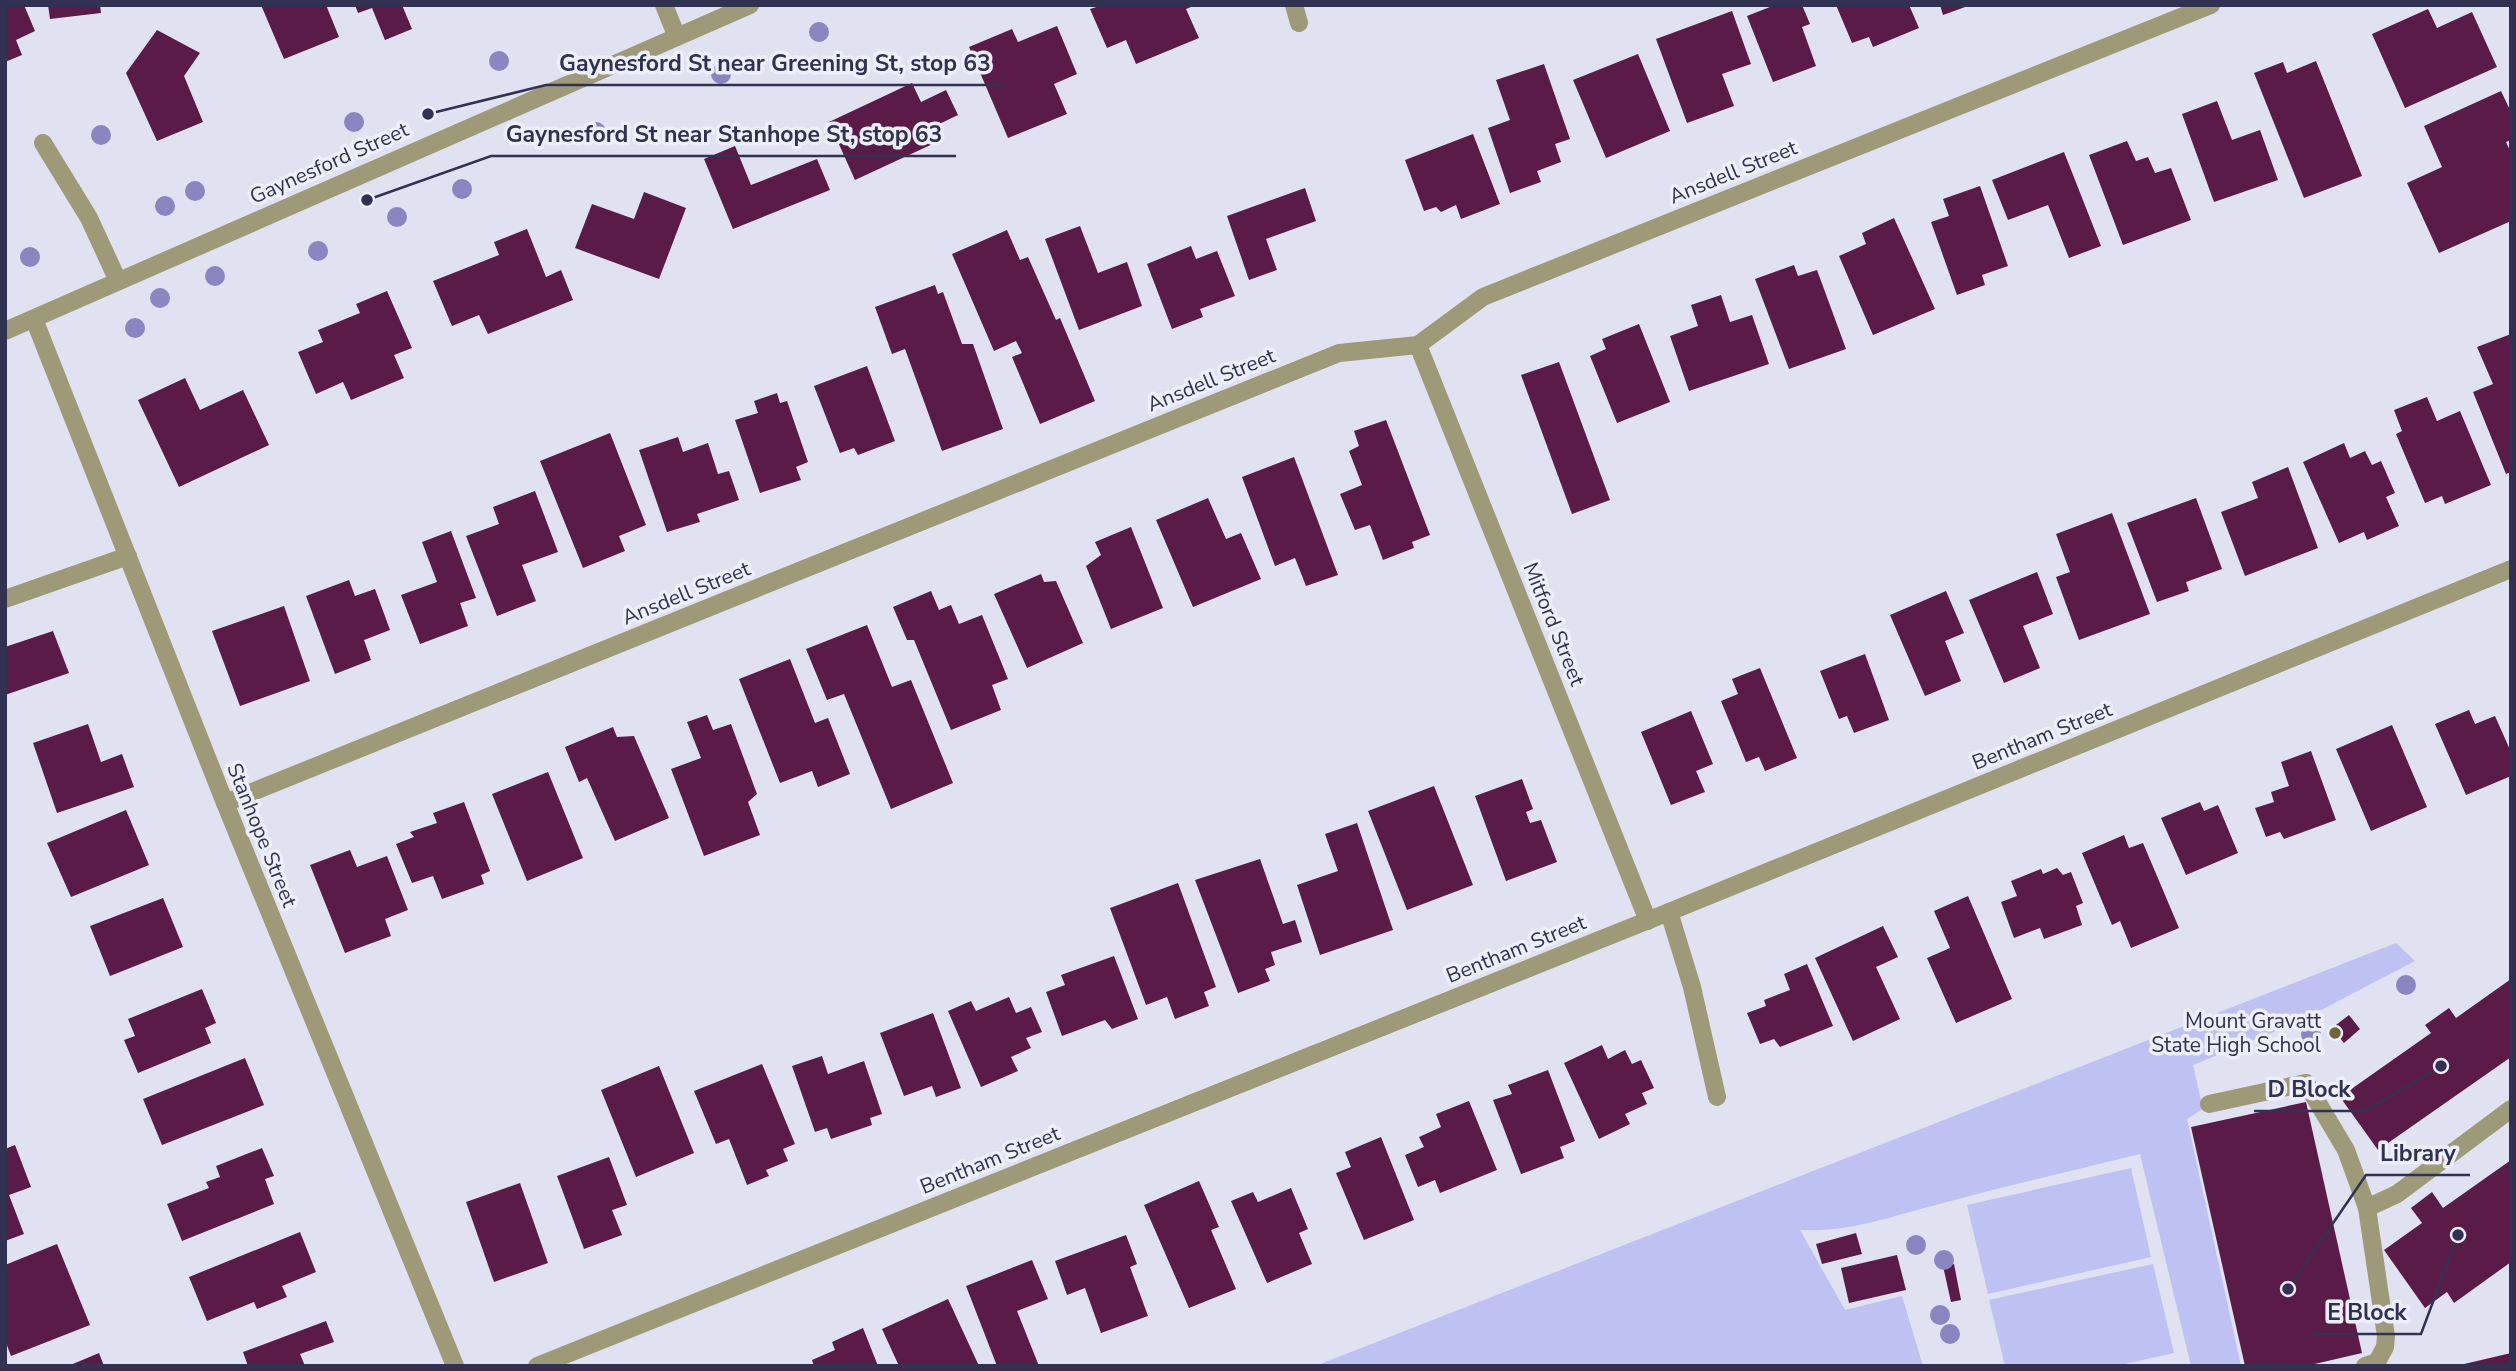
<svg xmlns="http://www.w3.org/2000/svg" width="2516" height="1371" font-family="'Nunito Sans',sans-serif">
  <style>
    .green { fill: #bdc2f3 }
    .building { fill: #5a1b48 }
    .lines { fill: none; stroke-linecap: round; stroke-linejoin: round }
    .minor { stroke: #9e9977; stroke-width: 18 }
    .tree { fill: #8986c2 }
    .poi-dot { fill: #6f6733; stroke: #edefff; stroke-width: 2.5 }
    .labels { text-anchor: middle; stroke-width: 7; stroke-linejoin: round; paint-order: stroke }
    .street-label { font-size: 21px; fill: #313251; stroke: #edefff }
    .poi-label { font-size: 21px; fill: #313251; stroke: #edefff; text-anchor: end }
    .leader { fill: none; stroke: #313251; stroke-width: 2.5 }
    .callout-dot { fill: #313251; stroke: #edefff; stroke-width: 2.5 }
    .callout-label { font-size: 23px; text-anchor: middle; font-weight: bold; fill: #313251; stroke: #edefff; stroke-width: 7; stroke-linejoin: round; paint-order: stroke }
  </style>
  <rect width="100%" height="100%" fill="#e0e2f1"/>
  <g class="green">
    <path d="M2396 943 2415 961 2300 1021 2193 1065 2203 1109 2187 1119 2241 1366H2191L2140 1154C2075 1170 2011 1185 1947 1202 1898 1214 1851 1233 1800 1230L1845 1310 1902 1296 1923 1366H1315Z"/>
    <polygon points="2131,1168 2151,1257 1988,1294 1967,1205"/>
    <polygon points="2153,1264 2174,1353 2116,1366 2005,1366 1989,1300"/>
  </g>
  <g class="building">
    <polygon points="5,5 24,5 35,31 16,40 22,55 5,62"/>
    <polygon points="48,5 100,5 101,13 50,19"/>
    <polygon points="261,5 326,5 339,37 284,59"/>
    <polygon points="355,5 402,5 412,29 385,40 372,8 358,13"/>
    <polygon points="1103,5 1196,5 1186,9 1199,38 1136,64 1126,40 1107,48 1090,9"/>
    <polygon points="1775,5 1802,5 1810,24 1802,27 1816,66 1773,82 1747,16"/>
    <polygon points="1836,5 1909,5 1919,28 1873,47 1869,37 1852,43"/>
    <polygon points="1940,5 1968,5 1968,6 1943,15"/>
    <polygon points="2428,9 2437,28 2472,12 2497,67 2405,108 2372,34"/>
    <polygon points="1732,11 1751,64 1722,74 1734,106 1687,123 1656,39"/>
    <polygon points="1057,26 1077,74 1054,84 1067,114 1008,138 969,47 1012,29 1018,42"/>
    <polygon points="157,30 200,53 184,76 203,122 157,141 126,73"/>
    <polygon points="1638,54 1670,131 1606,158 1573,80"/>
    <polygon points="2316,61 2362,176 2304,198 2254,73 2283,62 2287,73"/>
    <polygon points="1544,64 1570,139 1555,144 1561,162 1537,171 1541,182 1510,193 1488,128 1510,120 1496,80"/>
    <polygon points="912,83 921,102 946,90 958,115 931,128 937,142 855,180 829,122"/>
    <polygon points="2501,91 2511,112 2511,140 2506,142 2511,153 2511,221 2439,253 2407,183 2442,167 2424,126"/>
    <polygon points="2217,101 2232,140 2260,130 2278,180 2214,202 2182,114"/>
    <polygon points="1473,134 1500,204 1461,219 1456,205 1441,212 1436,207 1424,211 1405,160"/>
    <polygon points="2127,141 2136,161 2148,157 2155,173 2171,168 2191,220 2123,245 2089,155"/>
    <polygon points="735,146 751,185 817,159 830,190 733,229 704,159"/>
    <polygon points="2064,152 2101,246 2069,258 2048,205 2008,220 1992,180"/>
    <polygon points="1980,186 2008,266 1982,275 1985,285 1957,295 1931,222 1949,216 1943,199"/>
    <polygon points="1305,188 1316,221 1266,239 1277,270 1249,280 1227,216"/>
    <polygon points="644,192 686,208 659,279 575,248 592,204 634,219"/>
    <polygon points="1894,218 1935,309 1873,335 1839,256 1866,244 1862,233"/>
    <polygon points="1080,226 1098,273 1127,262 1142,306 1079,330 1045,239"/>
    <polygon points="527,229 546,277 561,270 573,300 488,334 479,315 452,326 433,281 499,255 494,242"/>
    <polygon points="1007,230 1020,260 1028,257 1056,320 1060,318 1095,401 1040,424 1012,357 1022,353 1016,341 994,351 952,254"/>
    <polygon points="1191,246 1196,259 1217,251 1235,296 1200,309 1203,317 1172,329 1147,264"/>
    <polygon points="1794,265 1798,276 1817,270 1846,349 1789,369 1755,279"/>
    <polygon points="935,285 938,294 943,292 962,344 973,344 1003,429 942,451 905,349 892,354 875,307"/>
    <polygon points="387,291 412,348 394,355 404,378 351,400 343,382 316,394 298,352 323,342 318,330 360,313 356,304"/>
    <polygon points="1721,295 1730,322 1752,315 1769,364 1689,391 1670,336 1698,326 1691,305"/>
    <polygon points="1639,324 1670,402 1617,423 1590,356 1606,349 1602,339"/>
    <polygon points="2511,334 2511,472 2506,474 2473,392 2493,384 2477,347"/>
    <polygon points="1559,362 1610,500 1572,514 1521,375"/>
    <polygon points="867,366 895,441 858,455 854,448 840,453 814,386"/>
    <polygon points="185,378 200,410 243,390 269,445 179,487 138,400"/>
    <polygon points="777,393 780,403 787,401 808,462 796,467 801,480 760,493 735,420 758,413 754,401"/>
    <polygon points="2427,397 2437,421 2460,411 2491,485 2445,504 2442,496 2425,503 2396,434 2402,431 2394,410"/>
    <polygon points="1386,420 1430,535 1412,542 1414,548 1383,560 1370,525 1355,530 1340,494 1362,485 1349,451 1359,446 1354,431"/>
    <polygon points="610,433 646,525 619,536 625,551 583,568 540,461"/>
    <polygon points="678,437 683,452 708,443 718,474 729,471 739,500 697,514 700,522 667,532 639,450"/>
    <polygon points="2344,443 2350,458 2365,451 2372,465 2381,461 2395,493 2386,497 2399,526 2367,540 2364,532 2339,543 2303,462"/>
    <polygon points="1294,457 1338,575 1306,586 1295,558 1275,566 1242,477"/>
    <polygon points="2288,467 2318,548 2245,576 2221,512 2258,498 2252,482"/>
    <polygon points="535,491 558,552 522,565 536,601 497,616 466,536 499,524 493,507"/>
    <polygon points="1208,498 1226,539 1241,533 1261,579 1193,607 1156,520"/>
    <polygon points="2196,498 2222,569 2186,582 2189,591 2157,602 2127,523"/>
    <polygon points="2112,513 2150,614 2079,640 2056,577 2070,572 2056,534"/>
    <polygon points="1131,527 1163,608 1111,629 1086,566 1101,555 1095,542"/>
    <polygon points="451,531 476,598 460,603 468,626 420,644 401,595 437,582 422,542"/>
    <polygon points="2037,572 2053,614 2023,626 2040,668 2004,683 1969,600"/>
    <polygon points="1041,574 1044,582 1056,581 1083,643 1027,668 994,594"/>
    <polygon points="349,580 355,596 375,589 390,630 364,640 371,660 335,674 306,596"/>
    <polygon points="931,591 939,610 951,605 959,624 982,615 1008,679 992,685 1001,710 951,730 914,640 907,640 893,607"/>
    <polygon points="1946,591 1964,633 1945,641 1961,681 1925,696 1890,615"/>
    <polygon points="284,606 310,681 240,706 212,631"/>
    <polygon points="867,625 892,687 911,680 953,783 891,809 844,694 827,700 806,649"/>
    <polygon points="53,631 69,673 5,695 5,647"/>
    <polygon points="1865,654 1889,720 1854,733 1847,716 1839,719 1820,671"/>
    <polygon points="790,659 815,723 828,718 850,774 818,787 812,771 780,783 739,679"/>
    <polygon points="1760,668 1797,758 1765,771 1759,757 1746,762 1721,701 1738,694 1732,679"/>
    <polygon points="2469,710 2475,724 2495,716 2511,752 2511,776 2466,795 2435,724"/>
    <polygon points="1691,711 1713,764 1696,771 1705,792 1671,805 1641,732"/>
    <polygon points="707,715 713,730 731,724 757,794 748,802 760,835 704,856 671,769 701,758 687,722"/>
    <polygon points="88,724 101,762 122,754 134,787 57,813 33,743"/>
    <polygon points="2392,725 2427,807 2371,831 2336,749"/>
    <polygon points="613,727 617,737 634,736 669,818 615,841 587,778 579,782 565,747"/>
    <polygon points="2311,751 2336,820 2284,839 2280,832 2266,837 2255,808 2274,802 2271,792 2289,786 2281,762"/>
    <polygon points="548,772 583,858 527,881 492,794"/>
    <polygon points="1522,779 1533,809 1526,812 1530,823 1541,820 1557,862 1506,881 1475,796"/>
    <polygon points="1434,786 1473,885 1407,910 1368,811"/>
    <polygon points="464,802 490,871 481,875 484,884 442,899 433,876 412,883 396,844 414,837 410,832 437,823 433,813"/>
    <polygon points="2200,802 2204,811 2218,805 2238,853 2186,875 2161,818"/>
    <polygon points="126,810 149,865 71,897 47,843"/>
    <polygon points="1357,823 1393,930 1320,955 1297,885 1338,871 1325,834"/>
    <polygon points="2124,835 2129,848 2143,843 2179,928 2131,948 2120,921 2112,925 2082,853"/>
    <polygon points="350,850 357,867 387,856 408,910 385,919 391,936 345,953 310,865"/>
    <polygon points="1260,859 1283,924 1295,920 1302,942 1271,952 1275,965 1265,969 1270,981 1238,993 1195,880"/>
    <polygon points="2057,868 2063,875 2071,872 2083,903 2076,906 2082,925 2044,939 2040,928 2014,938 2001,902 2017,896 2011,881 2041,869 2043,874"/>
    <polygon points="1178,883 1216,987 1204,992 1209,1006 1175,1019 1167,997 1146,1005 1110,908"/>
    <polygon points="1968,896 2012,999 1956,1023 1927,958 1950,948 1934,911"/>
    <polygon points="163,898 183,947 110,976 90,926"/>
    <polygon points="1883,926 1898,957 1876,967 1900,1019 1853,1041 1815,958"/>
    <polygon points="1114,956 1138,1019 1112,1029 1105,1020 1062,1036 1046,992 1065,985 1061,975"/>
    <polygon points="1807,964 1833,1026 1780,1047 1774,1039 1760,1044 1747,1013 1766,1006 1764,1000 1790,990 1784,974"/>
    <polygon points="2511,979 2511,1057 2378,1150 2340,1097 2431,1033 2425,1025 2449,1008 2456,1018"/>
    <polygon points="202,989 216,1023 205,1028 211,1043 138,1073 124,1040 135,1036 128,1019"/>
    <polygon points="1009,997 1016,1013 1031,1007 1042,1032 1026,1038 1031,1048 1011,1057 1018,1071 981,1087 948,1011 971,1001 976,1011"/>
    <polygon points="933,1013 961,1088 936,1097 932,1086 904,1096 880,1033"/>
    <polygon points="2349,1015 2360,1029 2344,1043 2332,1028"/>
    <polygon points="1602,1045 1608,1059 1625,1050 1632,1064 1641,1060 1654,1088 1642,1093 1647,1104 1625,1114 1630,1124 1599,1139 1564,1063"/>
    <polygon points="822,1056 828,1074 864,1061 882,1114 870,1118 872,1125 831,1139 827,1128 815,1132 792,1066"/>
    <polygon points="245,1058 264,1105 162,1145 143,1099"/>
    <polygon points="762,1064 795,1144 783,1149 788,1161 766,1170 769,1176 747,1185 729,1139 716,1144 694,1091"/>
    <polygon points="659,1066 694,1153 636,1177 601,1090"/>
    <polygon points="1548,1070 1575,1141 1560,1147 1564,1158 1521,1174 1493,1100 1512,1094 1508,1085"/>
    <polygon points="1469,1101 1497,1170 1440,1193 1435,1180 1418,1187 1405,1155 1424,1147 1419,1137 1441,1127 1436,1114"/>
    <polygon points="2306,1102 2362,1353 2306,1366 2245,1366 2191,1127"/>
    <polygon points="1381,1137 1414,1220 1364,1240 1336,1173 1351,1167 1345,1152"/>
    <polygon points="15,1145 31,1187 9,1195 24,1234 5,1241 5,1149"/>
    <polygon points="262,1148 274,1176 265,1179 274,1204 182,1241 167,1204 209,1188 206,1182 220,1177 216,1166"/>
    <polygon points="609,1157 627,1205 612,1210 622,1235 584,1249 557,1176"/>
    <polygon points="2511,1160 2511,1262 2454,1303 2447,1292 2425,1308 2384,1250 2422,1223 2411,1208 2432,1192 2443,1208"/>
    <polygon points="1199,1181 1219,1227 1211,1230 1236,1289 1189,1308 1144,1205"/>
    <polygon points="520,1183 548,1263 494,1282 466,1202"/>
    <polygon points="1291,1188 1308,1229 1299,1233 1312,1264 1267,1283 1231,1201 1253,1192 1258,1202"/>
    <polygon points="300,1232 316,1272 282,1286 287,1297 257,1309 254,1302 207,1321 189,1277"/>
    <polygon points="1856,1233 1862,1254 1822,1264 1816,1244"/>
    <polygon points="1126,1235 1137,1264 1130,1267 1148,1316 1101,1333 1085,1288 1067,1295 1055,1261"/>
    <polygon points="57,1244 90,1325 11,1356 5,1340 5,1265"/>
    <polygon points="1897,1255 1906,1290 1849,1303 1841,1268"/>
    <polygon points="1032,1260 1048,1299 1017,1311 1039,1366 997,1366 966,1286"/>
    <polygon points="1954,1264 1961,1300 1951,1302 1943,1266"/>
    <polygon points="948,1299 979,1366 899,1366 882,1329"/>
    <polygon points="326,1321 334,1342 300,1354 305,1366 248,1366 243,1352"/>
    <polygon points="863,1328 878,1366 814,1366 812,1360 835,1350 832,1342"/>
    <polygon points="99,1353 104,1366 68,1366"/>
    <polygon points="2511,1353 2511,1366 2460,1366 2460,1365"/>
  </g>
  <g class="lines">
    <g class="minor">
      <polyline points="664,5 677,37"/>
      <polyline points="1294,5 1299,23"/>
      <polyline points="43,143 89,218 118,281"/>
      <polyline points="34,319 225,803 455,1366"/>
      <polyline points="5,331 750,5"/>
      <polyline points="1418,345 1648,921"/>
      <polyline points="5,599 128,556"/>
      <polyline points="225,803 1339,353 1418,345 1483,297 2211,5"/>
      <polyline points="1669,912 1692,987 1717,1097"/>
      <polyline points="2209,1104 2306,1083 2346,1150 2367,1208"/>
      <polyline points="537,1366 1669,912 2511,569"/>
      <polyline points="2365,1366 2377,1362 2385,1347 2386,1336 2367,1208 2397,1194 2511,1109"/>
    </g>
  </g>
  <g class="tree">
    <circle cx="819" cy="32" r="10"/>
    <circle cx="499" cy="61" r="10"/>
    <circle cx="721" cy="74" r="10"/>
    <circle cx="354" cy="122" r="10"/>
    <circle cx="596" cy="132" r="10"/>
    <circle cx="101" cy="135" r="10"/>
    <circle cx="462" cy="189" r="10"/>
    <circle cx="195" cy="191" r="10"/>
    <circle cx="165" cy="206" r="10"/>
    <circle cx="397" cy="217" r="10"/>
    <circle cx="318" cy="251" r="10"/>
    <circle cx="30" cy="257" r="10"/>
    <circle cx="215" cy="276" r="10"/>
    <circle cx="160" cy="298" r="10"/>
    <circle cx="135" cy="328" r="10"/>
    <circle cx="2406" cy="985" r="10"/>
    <circle cx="2311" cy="1034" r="10"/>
    <circle cx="1916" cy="1245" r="10"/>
    <circle cx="1944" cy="1260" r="10"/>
    <circle cx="1940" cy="1315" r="10"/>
    <circle cx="1950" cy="1334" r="10"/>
  </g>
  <circle class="poi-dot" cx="2335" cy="1033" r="7"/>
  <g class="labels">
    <g class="street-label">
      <text transform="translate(329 163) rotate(-24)" y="7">Gaynesford Street</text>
      <text transform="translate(1733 172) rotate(-22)" y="7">Ansdell Street</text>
      <text transform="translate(1211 380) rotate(-22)" y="7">Ansdell Street</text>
      <text transform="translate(686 593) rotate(-22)" y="7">Ansdell Street</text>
      <text transform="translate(1554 624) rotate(68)" y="7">Mitford Street</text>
      <text transform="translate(2042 736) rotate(-22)" y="7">Bentham Street</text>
      <text transform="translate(262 835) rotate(68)" y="7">Stanhope Street</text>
      <text transform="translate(1516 949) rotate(-22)" y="7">Bentham Street</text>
      <text transform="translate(990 1160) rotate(-22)" y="7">Bentham Street</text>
    </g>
    <g class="poi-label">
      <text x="2321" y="1028">Mount Gravatt<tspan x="2321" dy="24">State High School</tspan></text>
    </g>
  </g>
  <path class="leader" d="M428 114L546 85H1005M367 200L491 156H956M2441 1066L2365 1111H2254M2288 1289L2366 1175H2470M2458 1235L2421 1334H2313"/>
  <g class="callout-dot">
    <circle cx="428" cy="114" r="7"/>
    <circle cx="367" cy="200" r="7"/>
    <circle cx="2441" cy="1066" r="7"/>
    <circle cx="2288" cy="1289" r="7"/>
    <circle cx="2458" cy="1235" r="7"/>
  </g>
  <g class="callout-label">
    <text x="775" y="71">Gaynesford St near Greening St, stop 63</text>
    <text x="724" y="142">Gaynesford St near Stanhope St, stop 63</text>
    <text x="2309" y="1097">D Block</text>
    <text x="2418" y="1161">Library</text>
    <text x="2367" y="1320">E Block</text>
  </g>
  <rect width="2516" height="1371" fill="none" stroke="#313251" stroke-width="14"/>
</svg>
